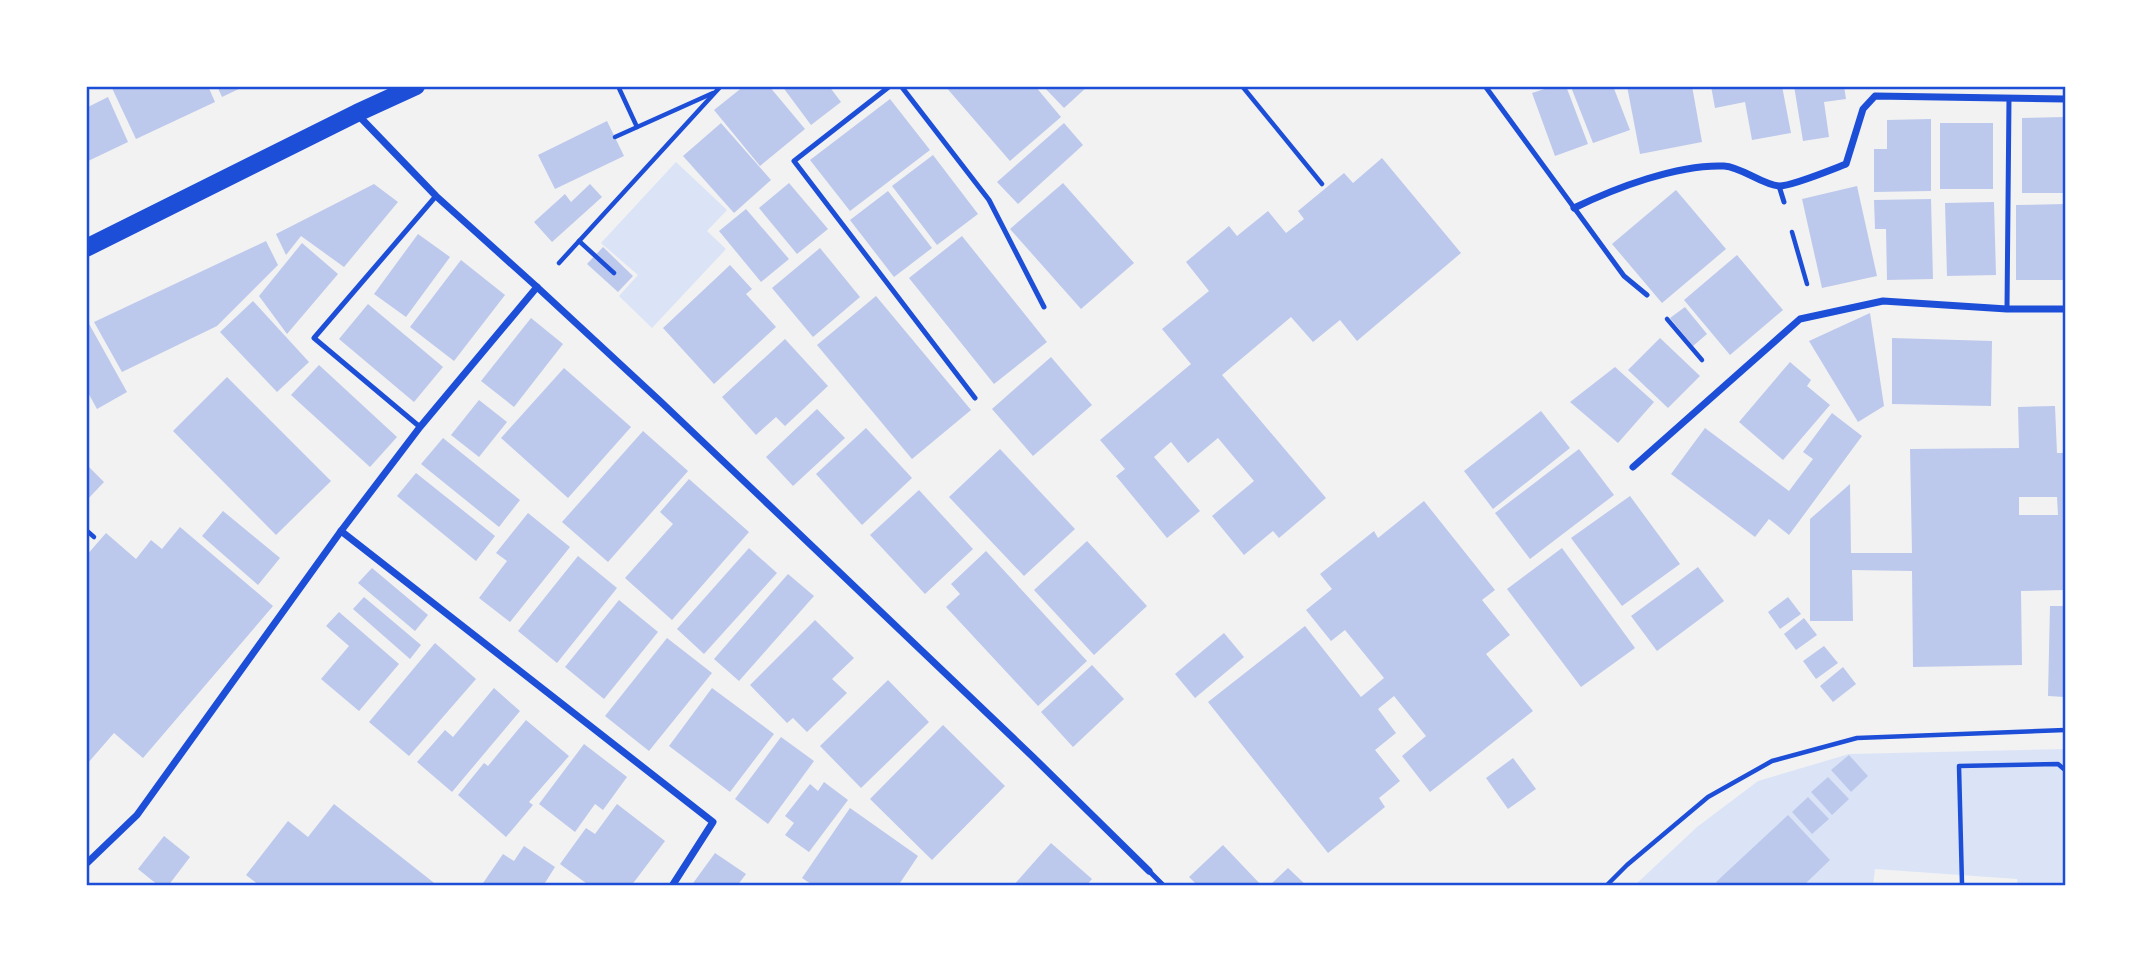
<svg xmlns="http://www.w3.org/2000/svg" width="2151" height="972" font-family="Jost,sans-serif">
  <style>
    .green { fill: #dbe4f7 }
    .building { fill: #bdc9ec; fill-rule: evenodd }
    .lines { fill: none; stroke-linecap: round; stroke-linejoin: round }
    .path { stroke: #1d4ed8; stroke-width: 4.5 }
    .service { stroke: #1d4ed8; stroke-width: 5 }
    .minor { stroke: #1d4ed8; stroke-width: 7 }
    .primary { stroke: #1d4ed8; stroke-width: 18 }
    .neatline { fill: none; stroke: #1d4ed8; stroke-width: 2.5 }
  </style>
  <rect width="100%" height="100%" fill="#f2f2f2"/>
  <g class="green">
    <polygon points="676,162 727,210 707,231 726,249 652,328 619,296 638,275 601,243"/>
    <polygon points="2065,749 2065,886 2018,886 2017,879 1875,869 1873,886 1634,886 1697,827 1758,781 1849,754"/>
  </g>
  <g class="building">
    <polygon points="111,86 208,86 215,102 136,139"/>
    <polygon points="217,86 245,86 222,97"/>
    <polygon points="744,86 769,86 805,129 760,166 714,110"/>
    <polygon points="782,86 829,86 841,102 811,125"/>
    <polygon points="945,86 1035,86 1061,117 1010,161"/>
    <polygon points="1043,86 1088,86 1064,108"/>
    <polygon points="1554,86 1566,86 1588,144 1555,156 1532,93"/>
    <polygon points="1613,86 1630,130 1593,143 1571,87"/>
    <polygon points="1627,86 1692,86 1702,142 1640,154"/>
    <polygon points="1711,86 1782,86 1791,133 1752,140 1745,102 1715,108"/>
    <polygon points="1794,86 1844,86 1846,99 1824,102 1829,137 1803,141"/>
    <polygon points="108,97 128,142 86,162 86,108"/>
    <polygon points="890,99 930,150 850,211 810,160"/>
    <polygon points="2065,117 2065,193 2022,193 2022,118"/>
    <polygon points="1931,119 1931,191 1874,192 1874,149 1887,149 1887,120"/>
    <polygon points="607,121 624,156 555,189 538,155"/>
    <polygon points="721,123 771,180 734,213 683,156"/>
    <polygon points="1064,123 1083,145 1018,204 997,182"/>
    <rect x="1940" y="123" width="53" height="66"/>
    <polygon points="933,155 978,214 937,245 892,186"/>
    <polygon points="1382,158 1461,253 1357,341 1340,320 1313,342 1291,317 1222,375 1326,498 1279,538 1273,531 1244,555 1212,516 1254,481 1218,438 1188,463 1171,442 1154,457 1200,511 1167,538 1116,476 1125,469 1100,440 1191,364 1162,329 1209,291 1186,262 1229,226 1237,236 1268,211 1286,233 1304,219 1298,211 1344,173 1353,183"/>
    <polygon points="789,183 828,229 797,254 759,208"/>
    <polygon points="1063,183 1134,263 1081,309 1010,229"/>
    <polygon points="374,184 398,202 344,267 301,236 286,255 276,234"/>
    <polygon points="590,184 602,197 552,242 534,222 565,194 571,202"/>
    <polygon points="1857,186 1877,276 1822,288 1802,199"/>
    <polygon points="1676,190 1726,249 1662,303 1612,244"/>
    <polygon points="888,191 932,248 894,277 850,220"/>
    <polygon points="1931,199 1933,279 1887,280 1886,229 1875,229 1874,200"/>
    <polygon points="1994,202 1996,275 1947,276 1945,203"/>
    <polygon points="2065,204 2065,280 2016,280 2016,205"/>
    <polygon points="746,209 789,259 761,282 719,231"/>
    <polygon points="418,234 450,257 406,317 374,294"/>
    <polygon points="962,236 1047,342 994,384 909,278"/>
    <polygon points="266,241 278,265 217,326 122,372 94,322"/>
    <polygon points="302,243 338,274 287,334 259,296"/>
    <polygon points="603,247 633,276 618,292 587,264"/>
    <polygon points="820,248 860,297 813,337 772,288"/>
    <polygon points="1737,255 1783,310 1730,355 1684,300"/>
    <polygon points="461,260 505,295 454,361 410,327"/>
    <polygon points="730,265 752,289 746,294 776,327 714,384 663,328"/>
    <polygon points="876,296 971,410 912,459 817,345"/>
    <polygon points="253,301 309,362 277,392 220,332"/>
    <polygon points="368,304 443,367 414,402 339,339"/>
    <polygon points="1685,307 1707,334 1693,346 1670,318"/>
    <polygon points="1870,313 1884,406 1858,422 1809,341"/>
    <polygon points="531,318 563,344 514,407 481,381"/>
    <polygon points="88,322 127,392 97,409 86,389 86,324"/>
    <polygon points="1660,338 1700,376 1668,408 1628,370"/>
    <polygon points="1892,338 1992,341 1991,406 1892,404"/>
    <polygon points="785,339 828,386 785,426 776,417 756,435 722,397"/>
    <polygon points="1051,357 1092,405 1033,456 992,409"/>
    <polygon points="1790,362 1811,380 1807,386 1830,405 1783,460 1739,422"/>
    <polygon points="319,365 397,437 370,467 291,395"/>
    <polygon points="1615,367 1654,402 1618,443 1570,402"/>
    <polygon points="564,368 631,427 568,498 501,438"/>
    <polygon points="227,377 331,481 276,535 173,431"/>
    <polygon points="479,400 507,422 479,457 451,435"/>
    <path d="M2055 406 2057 453H2065V590L2021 591 2022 665 1913 667 1912 571 1852 570 1853 621H1810V519L1850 484 1851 553H1912L1910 449 2019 448 2018 407ZM2019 497H2057L2058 515H2019Z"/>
    <polygon points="817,409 845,438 793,486 766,457"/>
    <polygon points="1541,411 1570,448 1493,509 1464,471"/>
    <polygon points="1832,413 1862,436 1789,535 1769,519 1755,537 1671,474 1705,428 1789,491 1813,459 1803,452"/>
    <polygon points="866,428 912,478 862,525 816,474"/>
    <polygon points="643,431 688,471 608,562 562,522"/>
    <polygon points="443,438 520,500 499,527 421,464"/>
    <polygon points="1000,449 1075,529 1024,576 949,497"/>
    <polygon points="1579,449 1614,495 1530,559 1495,513"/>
    <polygon points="86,464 104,482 86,501"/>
    <polygon points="416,473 495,536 476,561 397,496"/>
    <polygon points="689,479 749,532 672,620 625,578 673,524 660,512"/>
    <polygon points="919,490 973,549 925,594 870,535"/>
    <polygon points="1630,496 1680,564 1622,606 1571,538"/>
    <polygon points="1424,501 1495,590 1482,600 1510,635 1486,654 1533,711 1430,792 1402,756 1426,736 1394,696 1378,709 1396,733 1375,750 1400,781 1379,798 1385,807 1328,853 1208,702 1305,626 1361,697 1384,678 1345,630 1331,641 1306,610 1332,589 1320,574 1374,531 1378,538"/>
    <polygon points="223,511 280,558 258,585 202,536"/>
    <polygon points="528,513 570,547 510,622 479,598 507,561 496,553"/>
    <polygon points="180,527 273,606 143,758 114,733 87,764 86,556 106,533 136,559 151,540 162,549"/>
    <polygon points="1087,541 1147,606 1094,655 1034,590"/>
    <polygon points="749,548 777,573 704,654 677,629"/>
    <polygon points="1562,548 1635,648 1581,687 1507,589"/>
    <polygon points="986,551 1087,661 1038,706 946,607 960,594 951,584"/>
    <polygon points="578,556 617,588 557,663 518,631"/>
    <polygon points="1698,567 1724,601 1657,651 1631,616"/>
    <polygon points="372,568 428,615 415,631 358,583"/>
    <polygon points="788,574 814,596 739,681 714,659"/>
    <polygon points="364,597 421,645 410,659 353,609"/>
    <polygon points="1788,597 1801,614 1780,629 1768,612"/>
    <polygon points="619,600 658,632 604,699 565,667"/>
    <polygon points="2050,606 2065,606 2065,697 2048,696"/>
    <polygon points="339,612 399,664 359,711 321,679 349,646 326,626"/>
    <polygon points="1804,618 1817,635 1796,650 1784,634"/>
    <polygon points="815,620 854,658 832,679 847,693 807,732 793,718 787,723 750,685"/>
    <polygon points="1224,633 1244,657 1195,698 1175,674"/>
    <polygon points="667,638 712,673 649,751 605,716"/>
    <polygon points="435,643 476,679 409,756 369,722"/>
    <polygon points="1824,646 1838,663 1816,679 1803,661"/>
    <polygon points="1092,665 1124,699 1073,747 1041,712"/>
    <polygon points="1843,667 1856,684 1833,702 1820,686"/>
    <polygon points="888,680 929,722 861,788 820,746"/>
    <polygon points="494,688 520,711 452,792 417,762 445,730 453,737"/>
    <polygon points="712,688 774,734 730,792 669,746"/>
    <polygon points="526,720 569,756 529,802 533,805 506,837 458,795 484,763 488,766"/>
    <polygon points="943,725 1005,786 932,860 870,799"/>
    <polygon points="781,737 814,761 768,824 735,799"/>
    <polygon points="584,744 627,777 603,810 595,804 575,832 539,804"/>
    <polygon points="1849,755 1868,776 1851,792 1831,770"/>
    <polygon points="1513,758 1536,789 1508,809 1486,778"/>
    <polygon points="1828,777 1849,799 1832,815 1811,792"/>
    <polygon points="824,782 848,800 809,852 785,835 794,823 785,816 810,784 818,791"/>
    <polygon points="1808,797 1829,819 1812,834 1792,812"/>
    <polygon points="334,804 438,886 260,886 246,875 288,821 308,837"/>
    <polygon points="617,804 665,841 631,886 590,886 560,864 586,828 595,834"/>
    <polygon points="850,808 918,856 898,886 814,886 802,878"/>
    <polygon points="1788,815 1830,860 1803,886 1720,886 1716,882"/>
    <polygon points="164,836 190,857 168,886 159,886 138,869"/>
    <polygon points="1051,843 1092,879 1086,886 1013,886"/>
    <polygon points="1223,845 1262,886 1198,886 1189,877"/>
    <polygon points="524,846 555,867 543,886 481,886 503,854 514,861"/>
    <polygon points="715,853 746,874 737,886 691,886"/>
    <polygon points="1288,868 1307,886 1269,886"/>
  </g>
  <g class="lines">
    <g class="path">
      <polyline points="618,86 637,127"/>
      <polyline points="1242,86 1322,184"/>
      <polyline points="615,137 713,93"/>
      <polyline points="1792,232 1807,284"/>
      <polyline points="579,241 614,273"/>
      <polyline points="559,263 721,86"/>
      <polyline points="1667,319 1702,360"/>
      <polyline points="86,530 94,537"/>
      <polyline points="1962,884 1959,766 2058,764 2065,770"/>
      <polyline points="1606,886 1627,865 1708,797 1772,761 1857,738 2065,730"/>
    </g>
    <g class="service">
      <polyline points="890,86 794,161 975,398"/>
      <polyline points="901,86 989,200 1044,307"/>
      <polyline points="1485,86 1624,276 1647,295"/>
      <polyline points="1779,186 1784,202"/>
      <polyline points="2007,309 2009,98"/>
      <polyline points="420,427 314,338 436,196"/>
      <polyline points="1149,871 1164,886"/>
    </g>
    <g class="minor">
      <polyline points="358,115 436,196 537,287 660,401 1033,757 1149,871"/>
      <path d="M1574 208C1615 188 1678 164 1724 166 1742 167 1762 185 1779 186 1792 186 1833 169 1846 164L1863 109 1875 96 2065 99"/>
      <polyline points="1633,467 1800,319 1883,301 2007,309 2065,309"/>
      <polyline points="341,531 713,822 672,886"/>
      <polyline points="86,864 137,815 341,531 420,427 537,287"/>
    </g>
    <polyline class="primary" points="86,248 357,113 416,86"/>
  </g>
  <rect width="2151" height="972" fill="none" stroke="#ffffff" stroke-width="175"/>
  <rect x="88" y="88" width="1976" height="796" class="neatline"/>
</svg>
